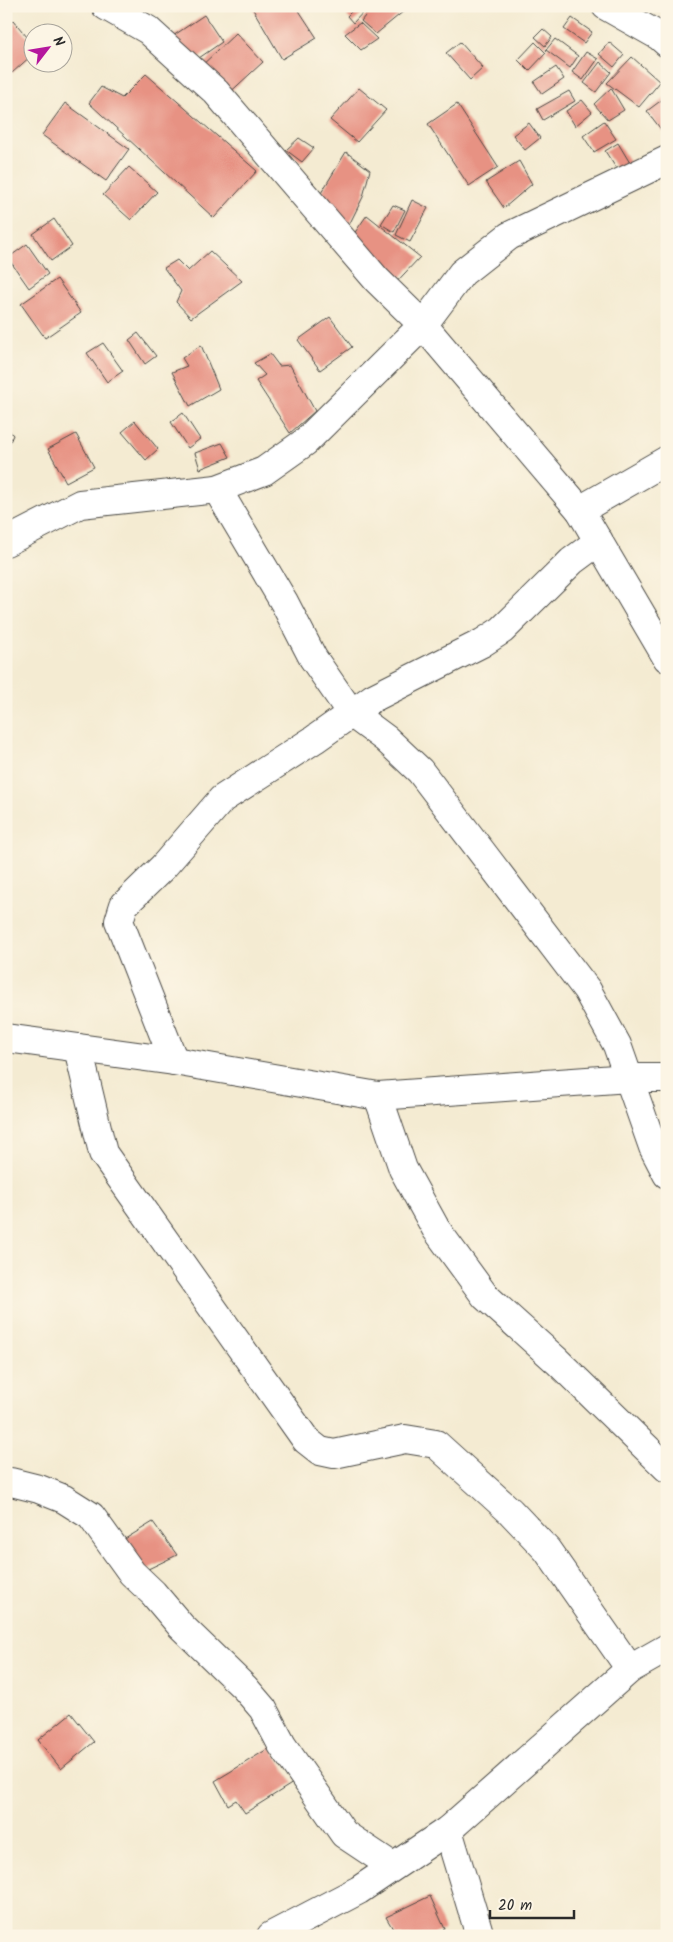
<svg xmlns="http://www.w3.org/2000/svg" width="673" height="1942" font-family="Kalam,sans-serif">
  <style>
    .building { fill: #e79283 }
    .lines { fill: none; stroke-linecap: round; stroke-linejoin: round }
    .minor-casing { stroke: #494844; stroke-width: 30 }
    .minor { stroke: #fff; stroke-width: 28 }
  </style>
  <rect width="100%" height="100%" fill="#fcf5e5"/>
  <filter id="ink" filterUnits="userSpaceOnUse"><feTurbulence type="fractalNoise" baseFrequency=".02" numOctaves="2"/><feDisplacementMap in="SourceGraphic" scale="10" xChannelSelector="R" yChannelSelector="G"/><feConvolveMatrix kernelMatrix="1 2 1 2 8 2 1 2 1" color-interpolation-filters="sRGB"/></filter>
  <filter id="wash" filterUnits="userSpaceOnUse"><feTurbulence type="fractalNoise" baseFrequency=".0096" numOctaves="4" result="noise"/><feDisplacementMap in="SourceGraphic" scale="20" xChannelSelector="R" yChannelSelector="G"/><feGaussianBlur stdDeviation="1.12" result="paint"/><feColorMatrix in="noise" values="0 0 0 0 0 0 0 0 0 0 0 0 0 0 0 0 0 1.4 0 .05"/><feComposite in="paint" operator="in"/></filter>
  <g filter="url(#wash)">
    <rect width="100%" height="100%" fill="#f4ebd2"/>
    <g id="blocks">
      <g class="building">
        <polygon points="251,6 296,6 317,38 282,59"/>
        <polygon points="357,6 369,6 353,23 347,16"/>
        <polygon points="373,6 410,6 376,34 361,21"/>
        <polygon points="204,15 222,42 189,65 170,38"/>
        <polygon points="572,18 592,32 584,43 564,29"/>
        <polygon points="13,20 32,43 32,55 12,73 6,66 6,26"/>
        <polygon points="360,23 377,39 361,50 345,34"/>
        <polygon points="543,29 552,37 545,46 535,37"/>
        <polygon points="236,33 263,62 225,97 198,69"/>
        <polygon points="555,39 578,56 570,68 546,50"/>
        <polygon points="460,42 483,68 470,80 446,53"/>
        <polygon points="535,42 546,53 529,71 518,60"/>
        <polygon points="609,42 624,55 614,67 599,54"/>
        <polygon points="586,52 598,59 583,80 572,72"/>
        <polygon points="632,57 660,82 639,107 607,83"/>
        <polygon points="600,62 611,72 596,92 584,83"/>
        <polygon points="556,67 564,79 542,94 534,82"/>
        <polygon points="146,74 257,171 214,218 89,103 101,87 122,98"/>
        <polygon points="359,88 386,110 357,142 330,120"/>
        <polygon points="611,88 624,110 608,120 594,104"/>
        <polygon points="569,91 575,101 543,120 537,109"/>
        <polygon points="667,96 667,129 663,132 647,111"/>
        <polygon points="582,100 592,112 575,126 566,111"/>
        <polygon points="65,103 129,149 106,181 42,135"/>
        <polygon points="457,104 498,167 469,186 428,124"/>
        <polygon points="604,121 616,139 594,152 583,136"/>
        <polygon points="529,123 540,138 525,150 513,135"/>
        <polygon points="299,138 314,148 302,162 286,150"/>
        <polygon points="618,143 630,163 618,171 605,151"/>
        <polygon points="346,152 370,170 363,197 347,229 315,203"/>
        <polygon points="519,161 532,184 504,208 486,182"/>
        <polygon points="129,167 157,192 131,220 103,195"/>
        <polygon points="412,200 428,208 410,242 396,235"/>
        <polygon points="393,205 405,210 394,232 381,224"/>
        <polygon points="367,215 420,257 389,290 347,244"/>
        <polygon points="54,219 72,246 51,261 33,234"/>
        <polygon points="27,244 48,274 29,288 8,258"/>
        <polygon points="210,251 242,281 191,318 176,302 181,291 164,268 177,260 188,271"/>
        <polygon points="57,279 81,313 45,338 21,304"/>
        <polygon points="330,317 352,347 320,370 298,340"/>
        <polygon points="138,333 156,356 145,364 129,340"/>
        <polygon points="103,343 123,371 107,382 87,353"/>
        <polygon points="201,345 219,389 190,406 172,372 187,366 182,358"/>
        <polygon points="270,354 279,366 290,365 315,411 290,433 256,381 265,375 254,363"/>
        <polygon points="183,413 200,439 188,448 171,422"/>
        <polygon points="135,421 158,449 146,460 122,432"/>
        <polygon points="6,427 13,435 6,451"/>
        <polygon points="76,434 94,467 66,482 48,449"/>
        <polygon points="222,443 230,457 200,469 195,453"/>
        <polygon points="153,1522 177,1555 142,1572 120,1542"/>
        <polygon points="71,1713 94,1742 61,1769 38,1740"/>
        <polygon points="271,1747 293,1783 245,1813 236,1800 228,1805 215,1781"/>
        <polygon points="430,1896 445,1929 430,1936 397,1936 386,1917"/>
      </g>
    </g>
  </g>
  <g filter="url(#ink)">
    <use href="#blocks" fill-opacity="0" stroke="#494844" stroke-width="1"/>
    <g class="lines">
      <g class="minor-casing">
        <g id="minor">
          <polyline points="106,6 148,30 216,92 377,280 423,325 580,510 667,658"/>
          <polyline points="606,6 659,36 667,43"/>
          <polyline points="217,489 284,602 313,658 351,713 386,739 420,771 587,990 617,1045 653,1147 667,1174"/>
          <polyline points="580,510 667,460"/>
          <polyline points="6,542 80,504 217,489 264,471 305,442 423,325 462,273 509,236 667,160"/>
          <polyline points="6,1038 174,1061 378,1096 629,1078 667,1078"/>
          <polyline points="78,1048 103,1153 306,1440 320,1451 334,1454 405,1439 436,1444 510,1511 547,1550 630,1669"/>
          <polyline points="174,1061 119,921 124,905 163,867 222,799 315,739 373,698 482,643 502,630 572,561 599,541"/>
          <polyline points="378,1096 403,1169 436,1229 485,1296 557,1361 667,1468"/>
          <polyline points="6,1483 11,1482 39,1489 64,1499 91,1516 132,1573 153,1593 181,1626 245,1688 263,1709 282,1745 344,1834 392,1866"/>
          <polyline points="448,1830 480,1936"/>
          <polyline points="271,1936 359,1890 448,1830 630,1669 667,1648"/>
        </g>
      </g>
      <use href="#minor" class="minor"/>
    </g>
  </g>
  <rect width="673" height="1942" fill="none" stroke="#fcf5e5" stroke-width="25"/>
  <g transform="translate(48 48) rotate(59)"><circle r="24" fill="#fcf5e5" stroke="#a8a49b"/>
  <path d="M0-4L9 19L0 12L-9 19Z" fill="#b5179e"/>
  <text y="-8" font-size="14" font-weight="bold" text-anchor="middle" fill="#2b2b2b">N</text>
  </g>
  <path d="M490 1910v8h84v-8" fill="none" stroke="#2b2b2b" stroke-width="2.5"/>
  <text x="498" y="1910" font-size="15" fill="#2b2b2b" stroke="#fcf5e5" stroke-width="4" paint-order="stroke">20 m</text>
</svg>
